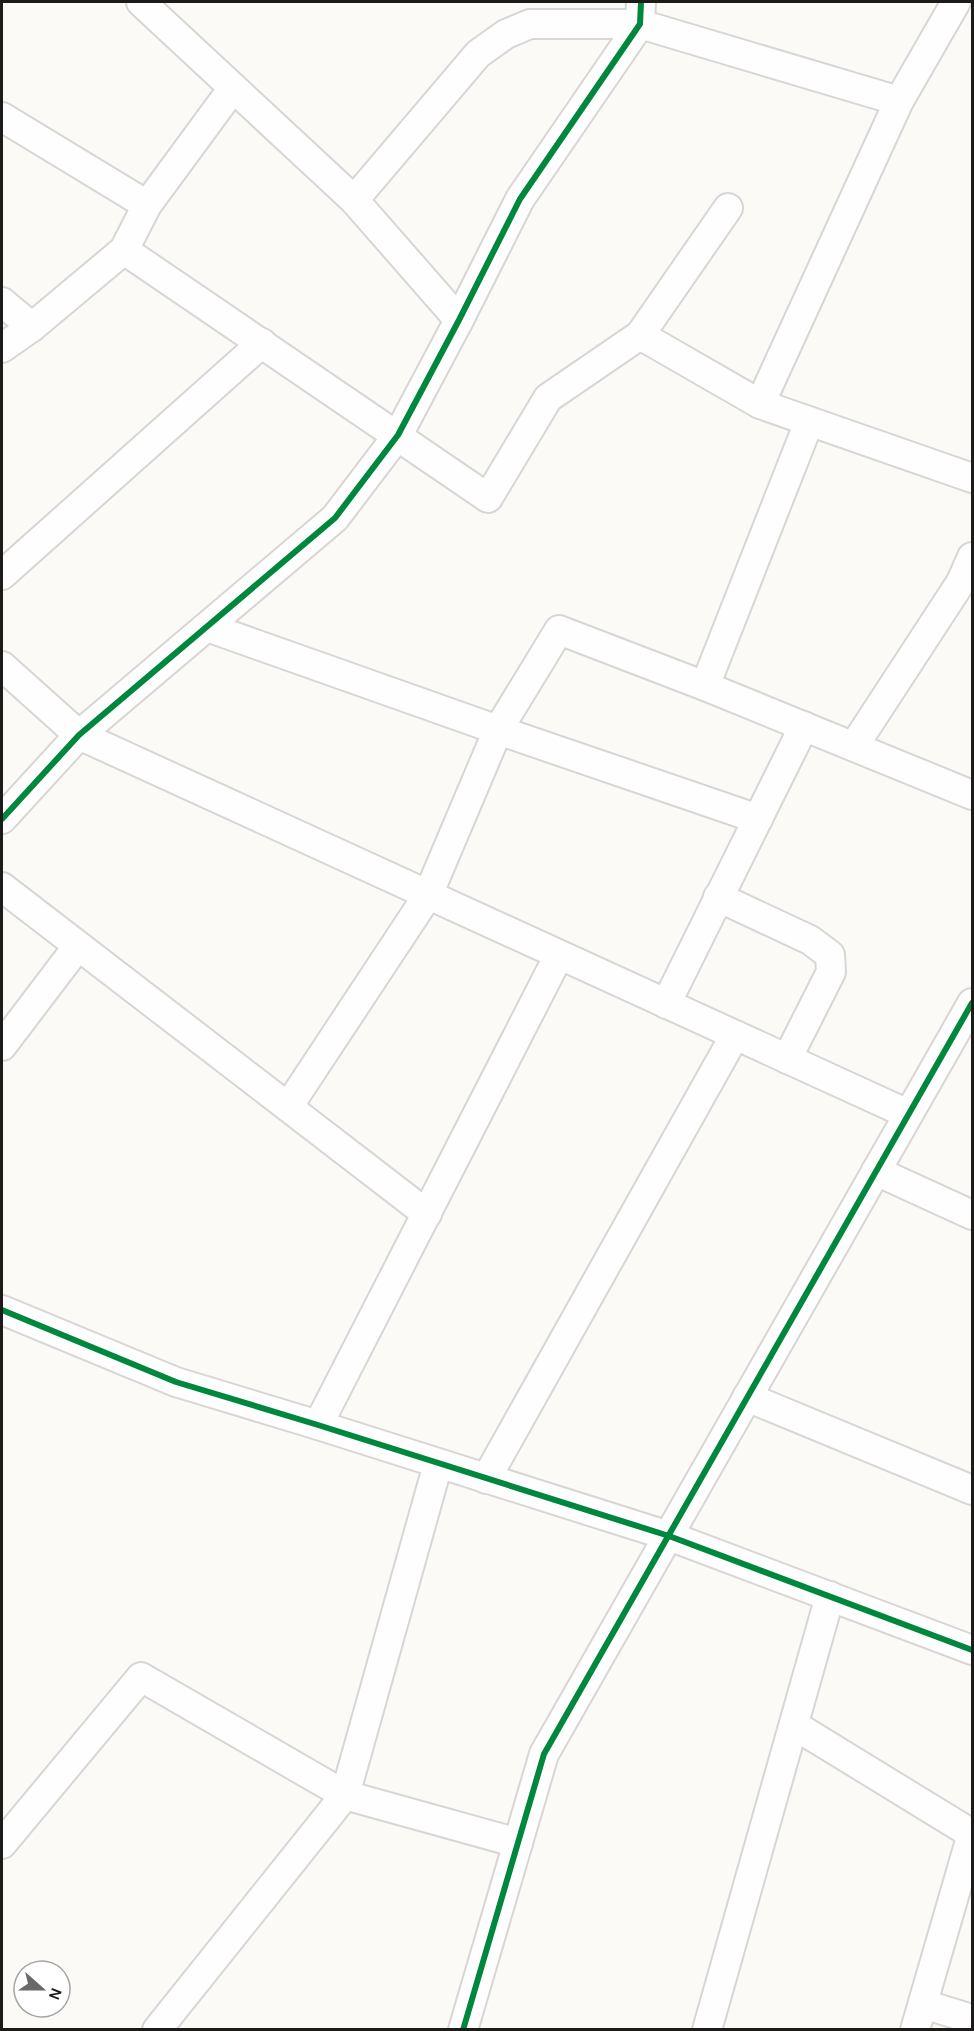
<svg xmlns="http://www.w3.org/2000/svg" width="974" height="2031" font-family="Karla,sans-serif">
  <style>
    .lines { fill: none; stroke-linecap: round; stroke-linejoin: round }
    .minor-casing { stroke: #d8d6d4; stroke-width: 32 }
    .minor { stroke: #fffefe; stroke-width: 28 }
    .cycleway-casing { stroke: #fff; stroke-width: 10 }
    .cycleway { stroke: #00873e; stroke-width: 6 }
  </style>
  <rect width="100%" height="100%" fill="#fcfaf7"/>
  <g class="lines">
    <g class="minor-casing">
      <g id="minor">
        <polyline points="141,2 354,200 459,320"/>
        <polyline points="2,117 147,205"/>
        <polyline points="354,200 478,54 506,34 530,24 640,24 899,101"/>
        <polyline points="124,250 488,498 548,398 640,335 728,208"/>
        <polyline points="2,302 32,327"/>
        <polyline points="640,335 760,404 972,478"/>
        <polyline points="2,348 32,327 124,250 147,205 233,88"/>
        <polyline points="760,404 899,101 956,2"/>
        <polyline points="2,575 262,343"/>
        <polyline points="207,627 498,730 758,819"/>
        <polyline points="2,666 79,735 908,1114"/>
        <polyline points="705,686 809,422"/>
        <polyline points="854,746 961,582 972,557"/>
        <polyline points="2,819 79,735 335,518 398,435 459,320 520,199 640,24 641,2"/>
        <polyline points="2,887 427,1214"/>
        <polyline points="718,897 810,940 830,955 831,972 787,1059"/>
        <polyline points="666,1004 804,726"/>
        <polyline points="2,1046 78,946"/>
        <polyline points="288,1107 428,895 498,730 559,630 705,686 972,795"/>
        <polyline points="876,1171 972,1215"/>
        <polyline points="2,1310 176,1382 318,1425 669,1536 972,1650"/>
        <polyline points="747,1397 972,1490"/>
        <polyline points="318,1425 559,955"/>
        <polyline points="486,1479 735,1035"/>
        <polyline points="794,1725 972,1834"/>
        <polyline points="2,1844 141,1677 345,1795 518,1843"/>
        <polyline points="923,2004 972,2019"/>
        <polyline points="157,2030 345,1795 438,1464"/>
        <polyline points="463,2030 544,1754 972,1003"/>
        <polyline points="707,2030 830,1596"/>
        <polyline points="915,2030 972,1834"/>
      </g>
    </g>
    <use href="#minor" class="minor"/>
    <g class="cycleway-casing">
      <g id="cycleway">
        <polyline points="2,819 79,735 335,518 398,435 459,320 520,199 640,24 641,2"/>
        <polyline points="2,1310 176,1382 318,1425 669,1536 972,1650"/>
        <polyline points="463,2030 544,1754 972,1003"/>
      </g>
    </g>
    <use href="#cycleway" class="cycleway"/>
  </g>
  <rect width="974" height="2031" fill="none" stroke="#1d1b19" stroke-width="6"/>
  <g transform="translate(42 1989) rotate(111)"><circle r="28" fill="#ffffff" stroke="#a5a4a3" stroke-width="1.5"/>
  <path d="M0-4.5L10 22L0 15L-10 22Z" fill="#6b6967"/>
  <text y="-9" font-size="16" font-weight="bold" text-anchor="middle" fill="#1d1b19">N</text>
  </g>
</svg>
